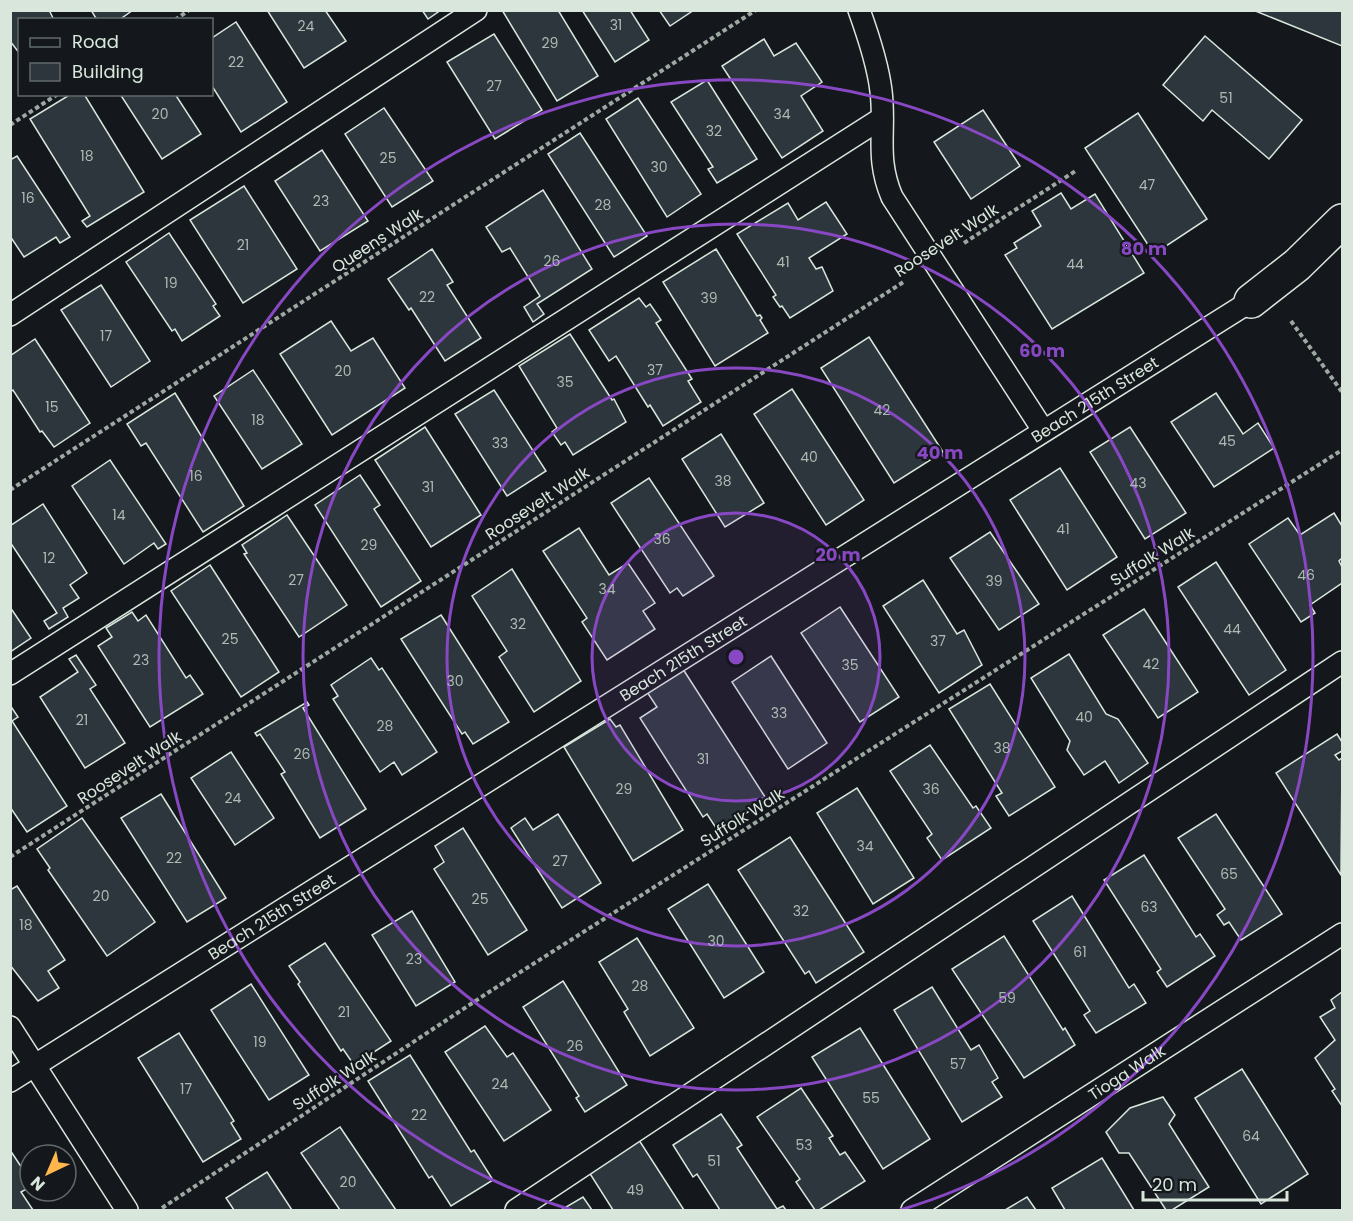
<svg xmlns="http://www.w3.org/2000/svg" width="1353" height="1221" font-family="Poppins,sans-serif">
  <style>
    .building { fill: #2c363c; stroke: #d8e6dc; stroke-width: 1.5 }
    .lines { fill: none; stroke-linecap: round; stroke-linejoin: round }
    .lane-casing { stroke: #d8e6dc; stroke-width: 24 }
    .street-casing { stroke: #d8e6dc; stroke-width: 36 }
    .path { stroke: #9da8a2; stroke-width: 4; stroke-dasharray: 4.5 3; stroke-linecap: butt }
    .lane { stroke: #14181c; stroke-width: 21 }
    .street { stroke: #14181c; stroke-width: 33 }
    .ring { fill: none; stroke: #8948c3; stroke-width: 3 }
    .labels { text-anchor: middle; stroke-width: 4.5; stroke-linejoin: round; paint-order: stroke }
    .number-label { font-size: 14px; fill: #adbab4 }
    .street-label { font-size: 16px; fill: #d8e6dc; stroke: #14181c }
    .centre { fill: #8948c3; stroke: #14181c; stroke-width: 3 }
    .ring-label { font-size: 18px; text-anchor: middle; font-weight: bold; fill: #8948c3; stroke: #14181c; stroke-width: 4.5; stroke-linejoin: round; paint-order: stroke }
  </style>
  <rect width="100%" height="100%" fill="#14181c"/>
  <g class="building">
    <polygon points="10,10 49,10 54,20 20,20 20,54 10,41"/>
    <polygon points="91,10 133,10 119,20 97,20"/>
    <polygon points="267,10 325,10 346,41 304,68"/>
    <polygon points="422,10 441,10 428,19"/>
    <polygon points="502,10 558,10 598,76 557,101"/>
    <polygon points="582,10 630,10 649,40 615,62"/>
    <polygon points="659,10 694,10 670,26"/>
    <polygon points="1253,10 1342,10 1342,46"/>
    <polygon points="236,22 287,102 241,132 212,86 212,38"/>
    <polygon points="494,34 542,110 495,139 447,62"/>
    <polygon points="1205,36 1302,120 1269,159 1212,110 1203,121 1163,85"/>
    <polygon points="764,39 774,56 796,43 822,82 801,96 823,131 782,158 722,66"/>
    <polygon points="707,80 757,159 717,183 708,169 713,167 671,102"/>
    <polygon points="71,94 84,94 144,192 87,227 82,221 90,216 30,119"/>
    <polygon points="120,94 175,94 201,134 162,159"/>
    <polygon points="638,98 701,194 667,217 606,119"/>
    <polygon points="384,108 433,181 392,207 345,134"/>
    <polygon points="983,110 1020,166 971,199 934,142"/>
    <polygon points="1138,113 1207,219 1154,254 1085,148"/>
    <polygon points="580,133 647,236 614,257 548,154"/>
    <polygon points="322,150 368,221 320,251 275,181"/>
    <polygon points="17,156 70,237 60,243 56,237 24,257 10,236 10,160"/>
    <polygon points="244,186 297,269 243,303 190,220"/>
    <polygon points="543,190 592,269 537,304 544,314 533,322 524,307 540,296 510,248 502,252 486,227"/>
    <polygon points="1061,193 1071,209 1095,194 1144,273 1052,329 1005,255 1017,248 1014,243 1041,226 1032,211"/>
    <polygon points="826,202 847,234 809,258 816,269 822,267 833,291 790,318 782,306 780,307 773,297 776,295 737,234 788,203 798,220"/>
    <polygon points="169,233 216,304 213,306 220,316 182,341 175,329 172,331 126,262"/>
    <polygon points="432,249 453,282 447,285 481,338 445,361 411,308 409,310 388,279"/>
    <polygon points="716,249 757,316 760,315 762,318 760,320 768,333 715,366 663,282"/>
    <polygon points="101,285 150,361 111,387 61,310"/>
    <polygon points="639,298 646,307 650,304 661,320 656,323 692,379 688,381 701,402 663,426 650,405 648,407 616,356 609,361 589,330"/>
    <polygon points="331,321 351,351 373,338 405,388 332,435 280,354"/>
    <polygon points="570,334 612,400 614,399 626,422 573,455 565,442 561,445 552,432 557,428 519,366"/>
    <polygon points="869,337 943,452 894,483 821,368"/>
    <polygon points="35,339 90,423 54,447 42,431 40,432 13,390 10,392 10,356"/>
    <polygon points="253,370 302,444 262,469 214,396"/>
    <polygon points="792,389 864,500 826,525 754,414"/>
    <polygon points="494,390 546,471 507,496 455,414"/>
    <polygon points="175,393 244,506 203,532 146,443 141,446 127,424"/>
    <polygon points="1216,393 1243,434 1258,423 1274,448 1214,487 1171,422"/>
    <polygon points="425,427 481,515 431,547 375,460"/>
    <polygon points="1130,427 1186,513 1145,539 1090,452"/>
    <polygon points="721,434 764,503 725,527 682,459"/>
    <polygon points="110,460 166,544 158,549 154,543 124,564 72,486"/>
    <polygon points="1060,468 1117,557 1067,590 1010,500"/>
    <polygon points="360,475 380,505 374,509 421,581 381,607 315,505"/>
    <polygon points="649,478 714,576 683,596 677,588 670,593 611,503"/>
    <polygon points="43,504 87,573 70,585 79,598 63,608 68,617 49,629 44,621 57,613 10,542 10,526"/>
    <polygon points="1334,513 1342,526 1342,558 1339,561 1342,567 1342,583 1310,605 1315,613 1301,622 1249,544 1288,518 1300,535"/>
    <polygon points="287,515 347,605 299,637 244,554 247,553 242,545"/>
    <polygon points="579,528 609,575 628,563 655,603 643,611 655,629 607,660 582,622 587,618 543,551"/>
    <polygon points="990,532 1039,604 999,630 950,558"/>
    <polygon points="1216,562 1286,670 1249,695 1178,587"/>
    <polygon points="210,565 279,672 241,697 171,591"/>
    <polygon points="512,569 581,681 534,712 499,657 507,651 472,596"/>
    <polygon points="923,580 957,634 964,630 982,665 939,693 883,606"/>
    <polygon points="10,607 31,638 10,652"/>
    <polygon points="840,607 899,697 860,722 801,633"/>
    <polygon points="1144,609 1198,692 1158,718 1103,635"/>
    <polygon points="132,612 138,621 146,615 186,678 190,675 203,694 150,727 98,646 112,637 106,628"/>
    <polygon points="441,615 509,722 473,744 465,732 462,734 401,639"/>
    <polygon points="1069,654 1106,714 1118,719 1148,763 1119,783 1105,761 1084,775 1067,750 1070,741 1031,678"/>
    <polygon points="76,655 96,685 90,689 125,743 85,768 40,697 78,672 69,659"/>
    <polygon points="771,656 827,743 788,769 732,682"/>
    <polygon points="371,658 379,670 382,668 437,752 402,775 394,762 380,772 333,699 338,696 331,685"/>
    <polygon points="681,666 767,800 718,831 707,814 703,817 640,718 657,707 645,689"/>
    <polygon points="990,684 1055,787 1009,816 996,796 1002,793 949,709"/>
    <polygon points="307,702 309,705 303,708 366,809 320,838 281,774 285,772 260,734 257,736 255,733"/>
    <polygon points="10,705 18,717 12,721 67,806 27,832 10,807"/>
    <polygon points="610,719 616,727 620,725 683,830 633,861 564,747"/>
    <polygon points="1337,734 1342,742 1342,751 1335,755 1339,760 1342,758 1341,875 1276,773"/>
    <polygon points="930,745 973,808 976,806 991,828 942,860 927,838 932,834 890,771"/>
    <polygon points="231,752 274,818 235,845 191,778"/>
    <polygon points="857,788 914,878 873,904 817,813"/>
    <polygon points="161,794 226,898 187,922 121,818"/>
    <polygon points="558,814 601,883 562,908 511,828 525,818 533,830"/>
    <polygon points="1216,814 1282,914 1241,940 1229,922 1224,925 1217,915 1225,909 1178,838"/>
    <polygon points="82,818 155,922 107,956 48,870 50,868 37,849"/>
    <polygon points="463,828 527,930 488,955 434,869 444,862 435,846"/>
    <polygon points="790,837 864,952 816,983 809,971 805,974 738,870"/>
    <polygon points="1144,855 1196,937 1200,934 1215,956 1167,987 1157,972 1161,969 1104,880"/>
    <polygon points="708,884 764,972 724,998 668,909"/>
    <polygon points="17,886 65,960 48,971 59,988 38,1001 10,965 10,890"/>
    <polygon points="1072,896 1129,988 1134,984 1146,1003 1096,1033 1084,1015 1090,1011 1033,921"/>
    <polygon points="412,911 455,982 416,1006 372,935"/>
    <polygon points="1004,936 1063,1030 1065,1028 1075,1045 1024,1078 952,969"/>
    <polygon points="637,938 694,1028 650,1056 624,1012 628,1009 599,962"/>
    <polygon points="325,943 391,1041 354,1065 343,1049 341,1051 298,984 300,982 289,966"/>
    <polygon points="563,981 627,1085 585,1112 576,1098 579,1096 523,1007"/>
    <polygon points="251,984 309,1075 269,1100 211,1010"/>
    <polygon points="932,987 971,1050 979,1045 998,1078 992,1082 1002,1097 962,1122 894,1010"/>
    <polygon points="1342,992 1342,1106 1332,1091 1335,1089 1315,1058 1335,1040 1320,1017 1335,1008 1331,1000"/>
    <polygon points="485,1026 507,1057 513,1053 551,1110 504,1141 445,1052"/>
    <polygon points="860,1028 930,1139 883,1169 812,1057"/>
    <polygon points="179,1033 234,1121 231,1123 241,1139 203,1162 138,1058"/>
    <polygon points="410,1055 471,1152 474,1150 493,1180 451,1206 432,1176 429,1178 368,1081"/>
    <polygon points="1242,1069 1308,1174 1261,1204 1195,1098"/>
    <polygon points="801,1088 833,1136 829,1138 840,1155 845,1152 865,1181 819,1210 815,1210 796,1182 800,1179 757,1117"/>
    <polygon points="1163,1097 1175,1115 1169,1124 1209,1187 1172,1210 1166,1210 1129,1153 1119,1153 1106,1132 1130,1108"/>
    <polygon points="721,1114 742,1145 737,1148 777,1209 783,1206 786,1210 720,1210 697,1174 693,1177 673,1145"/>
    <polygon points="340,1127 396,1210 340,1210 301,1153"/>
    <polygon points="637,1137 684,1210 613,1210 587,1169"/>
    <polygon points="10,1150 30,1180 30,1187 21,1192 33,1210 10,1210"/>
    <polygon points="1102,1158 1134,1210 1065,1210 1052,1188"/>
    <polygon points="267,1172 292,1210 234,1210 226,1198"/>
    <polygon points="583,1197 592,1210 561,1210"/>
    <polygon points="1027,1197 1036,1210 1005,1210"/>
  </g>
  <g class="lines">
    <g class="lane-casing">
      <g id="lane">
        <path d="M859 10C868 35 878 65 881 91 886 131 875 157 892 197L1043 430"/>
        <polyline points="10,315 476,10"/>
        <polyline points="10,674 882,118"/>
        <polyline points="10,1027 127,1210"/>
        <path id="s1" d="M10 1081 1251 301"/>
        <polyline points="516,1210 1342,662"/>
        <path id="s2" d="M912 1210 1342 934"/>
      </g>
    </g>
    <g class="street-casing">
      <polyline id="street" points="1251,301 1297,265 1342,221"/>
    </g>
    <g class="path">
      <polyline points="175,20 189,10"/>
      <polyline points="10,125 58,94"/>
      <polyline points="964,243 1077,170"/>
      <polyline points="1291,321 1342,392"/>
      <polyline points="10,490 756,10"/>
      <polyline points="10,857 905,281"/>
      <polyline points="162,1208 489,992 1342,450"/>
    </g>
    <use href="#lane" class="lane"/>
    <use href="#street" class="street"/>
  </g>
  <circle cx="736" cy="657" r="144" fill="#8948c3" fill-opacity=".12"/>
  <g class="ring">
    <circle cx="736" cy="657" r="144"/>
    <circle cx="736" cy="657" r="289"/>
    <circle cx="736" cy="657" r="433"/>
    <path d="M572 1210A577 577 0 1 1 900 1210"/>
  </g>
  <g class="labels">
    <g class="number-label">
      <text x="616" y="30">31</text>
      <text x="306" y="31">24</text>
      <text x="550" y="48">29</text>
      <text x="236" y="67">22</text>
      <text x="494" y="91">27</text>
      <text x="1226" y="103">51</text>
      <text x="160" y="119">20</text>
      <text x="782" y="119">34</text>
      <text x="714" y="136">32</text>
      <text x="87" y="161">18</text>
      <text x="388" y="163">25</text>
      <text x="659" y="172">30</text>
      <text x="1147" y="190">47</text>
      <text x="28" y="203">16</text>
      <text x="321" y="206">23</text>
      <text x="603" y="210">28</text>
      <text x="243" y="250">21</text>
      <text x="552" y="266">26</text>
      <text x="783" y="267">41</text>
      <text x="1075" y="269">44</text>
      <text x="171" y="288">19</text>
      <text x="427" y="302">22</text>
      <text x="709" y="303">39</text>
      <text x="106" y="341">17</text>
      <text x="655" y="375">37</text>
      <text x="343" y="376">20</text>
      <text x="565" y="387">35</text>
      <text x="52" y="412">15</text>
      <text x="882" y="415">42</text>
      <text x="258" y="425">18</text>
      <text x="1227" y="446">45</text>
      <text x="500" y="448">33</text>
      <text x="809" y="462">40</text>
      <text x="196" y="481">16</text>
      <text x="723" y="486">38</text>
      <text x="1138" y="488">43</text>
      <text x="428" y="492">31</text>
      <text x="119" y="520">14</text>
      <text x="1063" y="534">41</text>
      <text x="662" y="544">36</text>
      <text x="369" y="550">29</text>
      <text x="49" y="563">12</text>
      <text x="1306" y="580">46</text>
      <text x="296" y="585">27</text>
      <text x="994" y="586">39</text>
      <text x="607" y="594">34</text>
      <text x="518" y="629">32</text>
      <text x="1232" y="634">44</text>
      <text x="230" y="644">25</text>
      <text x="938" y="646">37</text>
      <text x="141" y="665">23</text>
      <text x="1151" y="669">42</text>
      <text x="850" y="670">35</text>
      <text x="455" y="686">30</text>
      <text x="779" y="718">33</text>
      <text x="1084" y="722">40</text>
      <text x="82" y="725">21</text>
      <text x="385" y="731">28</text>
      <text x="1002" y="753">38</text>
      <text x="302" y="759">26</text>
      <text x="703" y="764">31</text>
      <text x="624" y="794">29</text>
      <text x="931" y="794">36</text>
      <text x="233" y="803">24</text>
      <text x="865" y="851">34</text>
      <text x="174" y="863">22</text>
      <text x="560" y="866">27</text>
      <text x="1229" y="879">65</text>
      <text x="101" y="901">20</text>
      <text x="480" y="904">25</text>
      <text x="1149" y="912">63</text>
      <text x="801" y="916">32</text>
      <text x="26" y="930">18</text>
      <text x="716" y="946">30</text>
      <text x="1080" y="957">61</text>
      <text x="414" y="964">23</text>
      <text x="640" y="991">28</text>
      <text x="1007" y="1003">59</text>
      <text x="344" y="1017">21</text>
      <text x="260" y="1047">19</text>
      <text x="575" y="1051">26</text>
      <text x="958" y="1069">57</text>
      <text x="500" y="1089">24</text>
      <text x="186" y="1094">17</text>
      <text x="871" y="1103">55</text>
      <text x="419" y="1120">22</text>
      <text x="1251" y="1141">64</text>
      <text x="804" y="1150">53</text>
      <text x="714" y="1166">51</text>
      <text x="348" y="1187">20</text>
      <text x="635" y="1195">49</text>
    </g>
    <g class="street-label">
      <text transform="translate(377 240) rotate(-33)" y="6">Queens Walk</text>
      <text transform="translate(946 240) rotate(-33)" y="6">Roosevelt Walk</text>
      <text dy="6" stroke="none"><textPath href="#s1" startOffset="1281">Beach 215th Street</textPath></text>
      <text transform="translate(537 503) rotate(-33)" y="6">Roosevelt Walk</text>
      <text transform="translate(1152 556) rotate(-32)" y="6">Suffolk Walk</text>
      <text dy="6" stroke="none"><textPath href="#s1" startOffset="795">Beach 215th Street</textPath></text>
      <text transform="translate(129 767) rotate(-33)" y="6">Roosevelt Walk</text>
      <text transform="translate(742 817) rotate(-32)" y="6">Suffolk Walk</text>
      <text dy="6" stroke="none"><textPath href="#s1" startOffset="309">Beach 215th Street</textPath></text>
      <text dy="6" stroke="none"><textPath href="#s2" startOffset="255">Tioga Walk</textPath></text>
      <text transform="translate(334 1080) rotate(-33)" y="6">Suffolk Walk</text>
    </g>
  </g>
  <circle cx="736" cy="657" r="9" class="centre"/>
  <g class="ring-label">
    <text x="1144" y="255">80 m</text>
    <text x="1042" y="357">60 m</text>
    <text x="940" y="459">40 m</text>
    <text x="838" y="561">20 m</text>
  </g>
  <rect width="1353" height="1221" fill="none" stroke="#d8e6dc" stroke-width="24"/>
  <rect x="18" y="18" width="195" height="78" fill="#14181c" stroke="#626a69" stroke-width="1.5"/>
  <rect x="30" y="38" width="30" height="9" fill="#14181c" stroke="#626a69" stroke-width="1.5"/>
  <text x="72" y="48" font-size="18" fill="#d8e6dc">Road</text>
  <rect x="30" y="63" width="30" height="18" fill="#2c363c" stroke="#626a69" stroke-width="1.5"/>
  <text x="72" y="78" font-size="18" fill="#d8e6dc">Building</text>
  <g transform="translate(48 1173) rotate(224)"><circle r="28" fill="#14181c" stroke="#626a69" stroke-width="1.5"/>
  <path d="M0-4.5L10 22L0 15L-10 22Z" fill="#ffb74d"/>
  <text y="-9" font-size="16" font-weight="bold" text-anchor="middle" fill="#d8e6dc">N</text>
  </g>
  <path d="M1143 1191v9h144v-9" fill="none" stroke="#d8e6dc" stroke-width="3"/>
  <text x="1152" y="1191" font-size="18" fill="#d8e6dc" stroke="#14181c" stroke-width="4.5" paint-order="stroke">20 m</text>
</svg>
